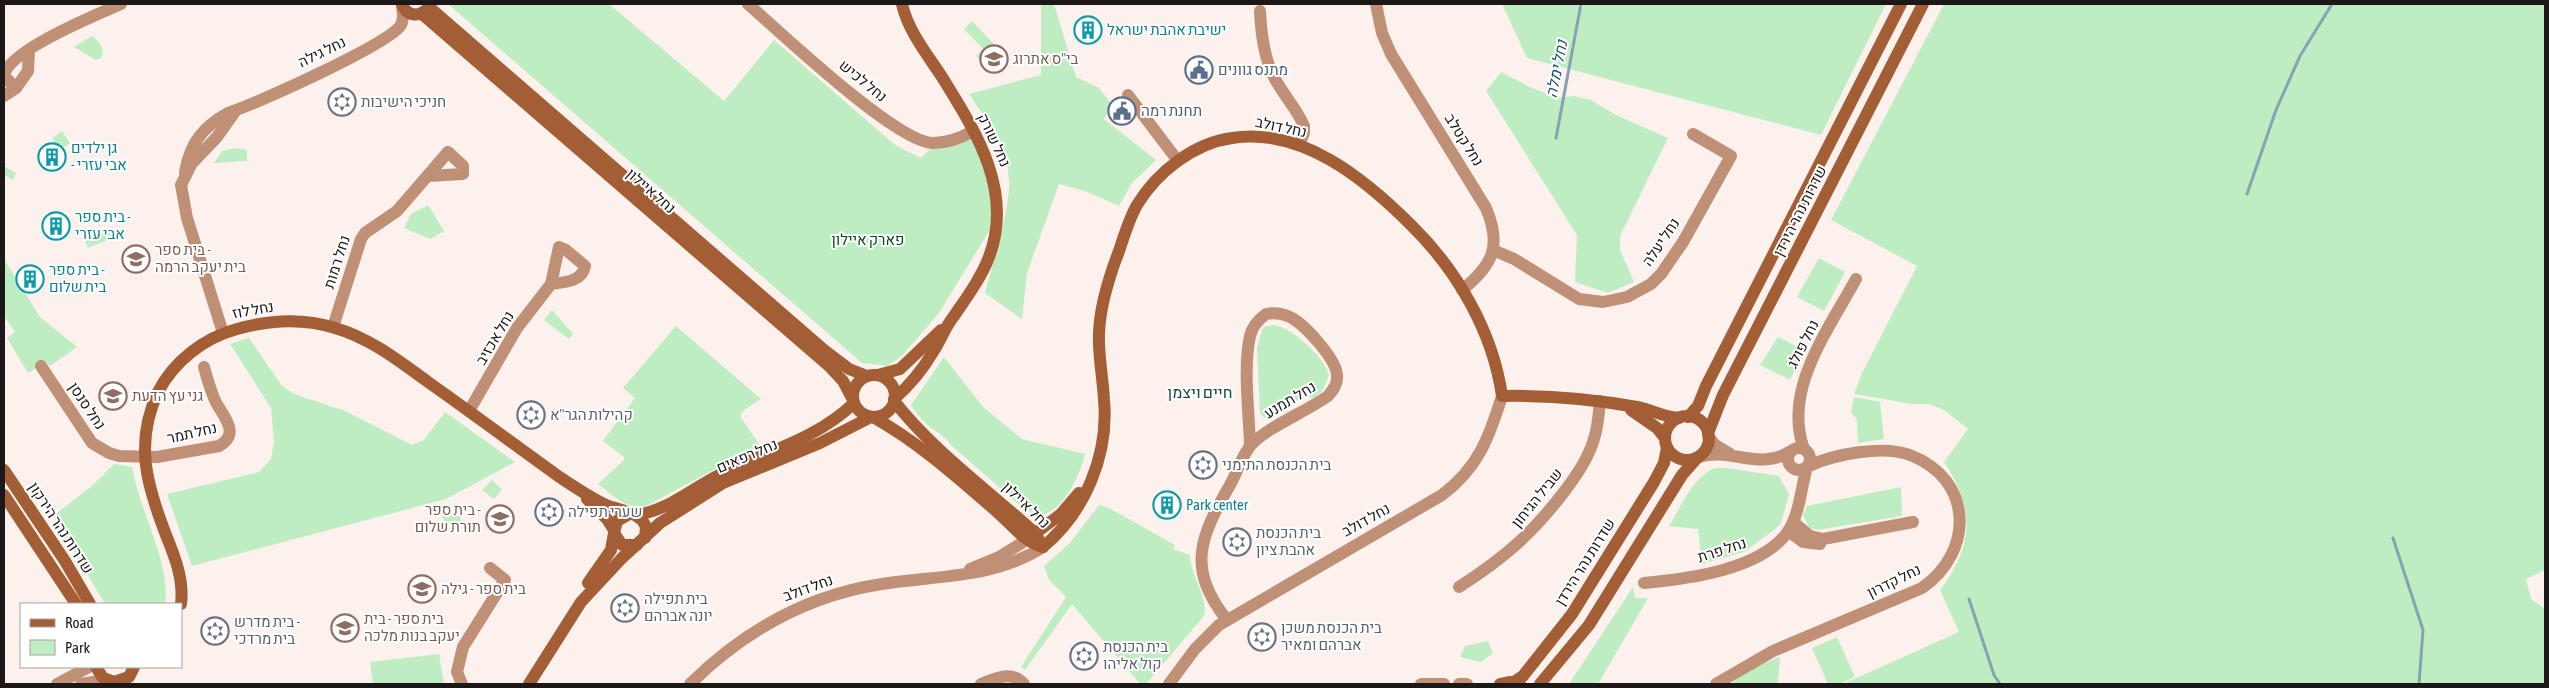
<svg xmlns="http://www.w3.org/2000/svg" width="2549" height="688" font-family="'Asap Condensed',Heebo,sans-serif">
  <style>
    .green { fill: #bdedc1 }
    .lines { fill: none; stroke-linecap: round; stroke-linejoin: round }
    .stream { stroke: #86a3b4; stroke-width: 3 }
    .street { stroke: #c09076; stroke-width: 12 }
    .secondary { stroke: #a35e36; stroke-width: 12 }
    .labels { text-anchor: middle; stroke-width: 4; stroke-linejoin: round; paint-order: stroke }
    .culture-label { font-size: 15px; fill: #0d838f; stroke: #fff; text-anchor: start }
    .street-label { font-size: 15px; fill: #1c1817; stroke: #fff }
    .education-label { font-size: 15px; fill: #785e54; stroke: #fff; text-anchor: start }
    .service-label { font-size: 15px; fill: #4e5e75; stroke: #fff; text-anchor: start }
    .worship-label { font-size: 15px; fill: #5b616d; stroke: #fff; text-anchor: start }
    .park-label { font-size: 15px; fill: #0c4b1b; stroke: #fff }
    .water-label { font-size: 16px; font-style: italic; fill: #17516d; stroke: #fff }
    .neighbourhood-label { font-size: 16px; fill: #144b40; stroke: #fff }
  </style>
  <rect width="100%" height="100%" fill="#fcf1ed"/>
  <g class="green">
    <path d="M448 4H609L724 101 774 40 895 145 921 158 932 147 970 137C985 167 997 197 989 231L939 313 902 356 887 366 862 363Z"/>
    <path d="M1041 4H1054L1076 77 1099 88 1112 105 1104 119 1156 160 1132 183 1119 206 1085 191 1059 184 1027 273 1022 319 985 293C992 265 1011 207 1009 180 1008 150 986 119 969 94L1041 75Z"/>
    <polygon points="1502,4 1886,4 1821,135 1527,58"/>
    <path d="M1944 4H2545V570L2526 579 2531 599 2545 609V684H1843L1959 632 1940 590C1974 546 1975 508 1944 462L1968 429 1944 410 1929 404H1912L1854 394 1862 373 1917 266 1831 220Z"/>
    <polygon points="972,21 1005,56 990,70 976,56 983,49 964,29"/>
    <path d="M92 36C98 40 106 49 101 58L96 60 74 47Z"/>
    <polygon points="1501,72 1530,87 1558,98 1574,96 1591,100 1616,115 1668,138 1620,236 1620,250 1634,282 1608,293 1575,282 1577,235 1486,91"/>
    <polygon points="62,131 70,143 59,150 52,138"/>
    <polygon points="236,148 247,150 247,161 214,163 222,151"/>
    <polygon points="4,166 16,173 13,180 4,175"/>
    <polygon points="428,205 444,231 430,239 404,228 411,214"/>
    <polygon points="108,228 112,238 88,248 84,238"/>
    <polygon points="1819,258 1845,272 1824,311 1797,297"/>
    <polygon points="4,259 40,317 77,347 50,366 46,362 28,373 7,338 15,332 4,316"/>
    <polygon points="552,310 573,334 569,339 544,320"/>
    <path d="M1273 325C1291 326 1325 358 1329 375L1323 390 1314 398 1304 397 1268 419 1263 417 1260 412 1257 347 1263 327Z"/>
    <path d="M676 326 761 399 744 410 740 416 762 449 715 469 648 505C627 511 614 496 598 484L624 460V457L603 441 635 398 623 388Z"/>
    <polygon points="1778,337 1804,350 1790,380 1760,365"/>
    <polygon points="249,338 282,386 294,394 345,411 412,445 424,440 445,412 515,462 446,499 192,566 167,494 259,472 271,459 274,442 271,408 230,344"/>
    <path d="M944 357 983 407 1022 439 1085 454C1080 475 1065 509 1042 515L1024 509 951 445C945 436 938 433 930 427 922 421 916 412 911 405Z"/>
    <polygon points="1854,397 1880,402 1884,439 1858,443 1857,419 1851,413"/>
    <path d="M114 464 132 467C139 510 171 563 165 604H105L53 516 92 486Z"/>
    <path d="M1715 468H1727L1779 476 1789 494 1781 523 1774 530 1744 552 1702 564 1698 529 1669 526C1681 507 1693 476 1715 468Z"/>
    <polygon points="492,480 502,489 494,499 482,490"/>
    <polygon points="1901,487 1902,516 1817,530 1809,527 1803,515 1807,506"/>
    <path d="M1099 505 1109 508 1175 545 1173 549 1190 555C1190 575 1209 598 1204 616L1146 684H1140L1072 604 1025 670 1021 667 1066 597 1049 580 1044 566 1069 544Z"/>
    <polygon points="459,511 461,522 445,526 442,514"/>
    <polygon points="1633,587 1635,598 1648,598 1598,684 1569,684"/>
    <polygon points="1837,637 1855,677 1839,684 1828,684 1812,648"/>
    <polygon points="1488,641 1493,653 1481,662 1460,657 1465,646"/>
    <polygon points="439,654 444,684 373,684 370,662"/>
    <polygon points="1780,657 1778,684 1731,684 1749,669"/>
  </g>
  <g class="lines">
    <g class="stream">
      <polyline points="1556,138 1581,4"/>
      <polyline points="2247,194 2276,110 2300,56 2332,4"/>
      <polyline points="2393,538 2423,630 2419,684"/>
      <polyline points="1969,599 1994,675 2000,684"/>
    </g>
    <g class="street">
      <path d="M748 4C780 32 897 143 933 143 947 143 961 138 973 131"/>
      <path d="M1376 4 1382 33 1391 54 1486 208C1502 246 1493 265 1462 290"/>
      <path d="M1260 11C1261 34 1264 59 1275 79 1284 96 1297 109 1304 126V133L1299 145"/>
      <path d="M29 50 28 71 16 88 4 76C7 51 98 14 121 4"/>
      <polyline points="1128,95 1178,161"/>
      <polyline points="4,96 16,88"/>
      <path d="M185 172C190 143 203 127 228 113 256 104 389 44 401 25 404 19 403 12 402 6"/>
      <polyline points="1493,250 1514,259 1579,299 1603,302 1627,297 1651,284 1661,274 1683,242 1731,156 1693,134"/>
      <polyline points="333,327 361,239 365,233 397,211 448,152 463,166 463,174 428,176"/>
      <polyline points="223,333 187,218 181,185 192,163 217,137 234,113"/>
      <path d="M41 366 92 443 109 453 119 456 157 457 219 446C243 432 220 414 214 398 210 388 207 378 204 367"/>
      <path d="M469 411 517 328 551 284 559 247 566 250 585 266C582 282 565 282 551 284"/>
      <polyline points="1708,436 1715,445 1730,454"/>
      <circle cx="1799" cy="459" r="11"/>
      <path d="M1804 449C1782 390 1829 329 1856 279"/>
      <path d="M1699 457C1729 447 1760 471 1789 452"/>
      <polyline points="1793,522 1810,536 1823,539 1913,522"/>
      <polyline points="1788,531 1803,542 1820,544"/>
      <polyline points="970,569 999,557 1025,541"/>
      <path d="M1644 583C1687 579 1763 570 1789 530 1800 512 1801 487 1807 467"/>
      <path d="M1459 587C1504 558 1531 535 1564 492 1576 476 1588 459 1594 439 1598 427 1599 413 1600 401"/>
      <path d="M1227 620C1186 568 1200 537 1230 485 1237 473 1242 455 1251 445 1264 429 1309 410 1328 396 1333 390 1338 384 1337 375 1336 359 1306 326 1292 318 1284 314 1275 312 1266 314 1258 320 1252 326 1250 336 1243 368 1249 412 1250 445"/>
      <polyline points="57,684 89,667"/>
      <polyline points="81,684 106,680"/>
      <polyline points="462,684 457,672 463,647 505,580 490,568"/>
      <path d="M690 684C743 632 808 595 882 584 939 575 993 579 1043 547"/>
      <path d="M981 684C997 678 1011 670 1024 684"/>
      <path d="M1169 684 1195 649 1219 625 1442 495C1478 468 1489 438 1502 396"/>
      <polyline points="1421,684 1444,684"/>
      <polyline points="1459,684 1467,684"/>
      <path d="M1716 684 1773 651 1922 588C1975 551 1973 479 1910 455 1883 445 1834 454 1809 466"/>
    </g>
    <g class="secondary">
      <path d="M402 4C406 16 419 18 428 8"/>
      <polyline points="429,7 824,350 849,369 867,376"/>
      <polyline points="422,14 829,366 843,381 852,398"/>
      <circle cx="874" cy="396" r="21"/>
      <polyline points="878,375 900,369 941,330"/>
      <path d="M894 399C909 386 923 369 933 352 941 340 945 327 954 316 967 297 981 278 989 257 1014 191 976 132 942 77 927 54 908 31 902 4"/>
      <path d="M894 401C934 452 988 490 1035 533L1043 547"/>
      <polyline points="1631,410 1657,428 1665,438"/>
      <circle cx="1687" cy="438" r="22"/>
      <path d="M873 417C918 442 957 477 995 510 1012 524 1022 541 1043 547"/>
      <polyline points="1688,417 1698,406 1706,386 1901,4"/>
      <polyline points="1708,433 1723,395 1923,4"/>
      <polyline points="4,470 65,561 90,604"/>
      <polyline points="4,495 76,604"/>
      <polyline points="587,499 607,519 614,530"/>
      <polyline points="629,514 617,521 614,533 622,545 637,545"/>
      <path d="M636 515C667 511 691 489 719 475 764 452 816 440 854 403"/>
      <polyline points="1029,538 1061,514 1079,493"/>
      <path d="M1043 547C1085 512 1109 455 1104 400 1103 378 1098 356 1099 333 1100 305 1109 277 1119 251 1124 236 1129 219 1137 205 1157 172 1194 143 1232 138 1302 127 1365 179 1411 225 1457 270 1493 332 1502 396 1547 395 1593 399 1637 407 1652 410 1664 417 1679 418"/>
      <polyline points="588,583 611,550 614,533"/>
      <path d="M181 604C184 580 175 557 166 535 147 486 134 443 158 392 174 361 204 338 237 329 269 320 303 318 335 328 370 338 399 361 428 382 472 413 515 445 558 476 573 486 589 497 606 505 616 509 631 511 639 518 643 520 644 523 646 527L645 538"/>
      <polyline points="96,667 103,678 114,682 129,677 134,667"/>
      <polyline points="1514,682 1523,676 1572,614 1654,482 1664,463 1667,448"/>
      <polyline points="529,684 581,602 622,558 660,523 723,483 820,443 871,417"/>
      <polyline points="1500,684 1509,682 1520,684"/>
      <polyline points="1540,684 1589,625 1682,475 1697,458"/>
    </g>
  </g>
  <defs>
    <g id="building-ring" transform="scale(1.4375)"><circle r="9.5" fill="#fff" stroke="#0f9aa8" stroke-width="1.5"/><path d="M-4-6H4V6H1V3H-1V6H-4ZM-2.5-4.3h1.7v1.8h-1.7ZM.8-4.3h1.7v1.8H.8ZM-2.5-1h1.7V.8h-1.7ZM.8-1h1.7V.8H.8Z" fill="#0f9aa8"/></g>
    <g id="school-ring" transform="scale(1.4375)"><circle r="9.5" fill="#fff" stroke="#8d6e63" stroke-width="1.5"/><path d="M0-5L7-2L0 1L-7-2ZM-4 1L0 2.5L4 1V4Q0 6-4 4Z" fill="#8d6e63"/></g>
    <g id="civic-ring" transform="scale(1.4375)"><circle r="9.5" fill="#fff" stroke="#5c6f8a" stroke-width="1.5"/><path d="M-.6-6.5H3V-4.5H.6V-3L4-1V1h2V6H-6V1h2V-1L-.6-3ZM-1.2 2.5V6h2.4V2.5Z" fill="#5c6f8a"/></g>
    <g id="synagogue-ring" transform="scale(1.4375)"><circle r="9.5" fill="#fff" stroke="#6b7280" stroke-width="1.5"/><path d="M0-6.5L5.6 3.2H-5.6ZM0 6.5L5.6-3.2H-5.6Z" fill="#6b7280"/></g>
  </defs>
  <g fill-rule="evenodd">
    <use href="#building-ring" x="1088" y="30"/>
    <use href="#school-ring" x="994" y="59"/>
    <use href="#civic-ring" x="1199" y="70"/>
    <use href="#synagogue-ring" x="342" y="102"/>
    <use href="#civic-ring" x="1122" y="111"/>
    <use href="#building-ring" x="52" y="157"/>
    <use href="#building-ring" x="56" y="226"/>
    <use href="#school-ring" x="136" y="259"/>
    <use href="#building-ring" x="30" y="279"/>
    <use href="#school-ring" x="113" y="396"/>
    <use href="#synagogue-ring" x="531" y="415"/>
    <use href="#synagogue-ring" x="1203" y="465"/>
    <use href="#building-ring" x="1167" y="505"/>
    <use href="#synagogue-ring" x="549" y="512"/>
    <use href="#school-ring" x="500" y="519"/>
    <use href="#synagogue-ring" x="1237" y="542"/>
    <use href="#school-ring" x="422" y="589"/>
    <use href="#synagogue-ring" x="625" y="608"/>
    <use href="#school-ring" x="345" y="628"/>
    <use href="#synagogue-ring" x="215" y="631"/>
    <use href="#synagogue-ring" x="1262" y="637"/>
    <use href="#synagogue-ring" x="1084" y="656"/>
  </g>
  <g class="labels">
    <g class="culture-label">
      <text x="1107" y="35">ישיבת אהבת ישראל</text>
      <text x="71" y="153">גן ילדים<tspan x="71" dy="17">- אבי עזרי</tspan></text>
      <text x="75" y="222">בית ספר -<tspan x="75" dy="17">אבי עזרי</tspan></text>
      <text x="49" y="275">בית ספר -<tspan x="49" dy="17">בית שלום</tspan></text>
      <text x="1186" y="510">Park center</text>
    </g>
    <g class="street-label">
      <text transform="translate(322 52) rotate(-26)" y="5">נחל גילה</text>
      <text transform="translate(863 81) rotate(39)" y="5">נחל לכיש</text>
      <text transform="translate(1281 127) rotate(12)" y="5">נחל דולב</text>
      <text transform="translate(994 140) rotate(65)" y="5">נחל שורק</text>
      <text transform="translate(1464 140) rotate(58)" y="5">נחל קטלב</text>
      <text transform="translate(651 191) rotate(41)" y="5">נחל איילון</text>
      <text transform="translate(1800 211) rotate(-63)" y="5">שדרות נהר הירדן</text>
      <text transform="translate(1661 242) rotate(-56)" y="5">נחל יעלה</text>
      <text transform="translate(337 262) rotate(-72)" y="5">נחל רמות</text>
      <text transform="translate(253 310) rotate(-10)" y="5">נחל לוז</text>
      <text transform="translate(495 338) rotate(-59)" y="5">נחל אכזיב</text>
      <text transform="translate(1803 344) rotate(-63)" y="5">נחל פולג</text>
      <text transform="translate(1290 400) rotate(-31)" y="5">נחל תמנע</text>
      <text transform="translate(87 406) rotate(56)" y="5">נחל סנסן</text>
      <text transform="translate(192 433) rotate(-13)" y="5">נחל תמר</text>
      <text transform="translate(747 456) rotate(-23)" y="5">נחל רפאים</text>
      <text transform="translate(1537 498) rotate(-51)" y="5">שביל הגיחון</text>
      <text transform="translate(1026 505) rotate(44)" y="5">נחל איילון</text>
      <text transform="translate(1366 520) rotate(-29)" y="5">נחל דולב</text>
      <text transform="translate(61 528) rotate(57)" y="5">שדרות נהר הירקון</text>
      <text transform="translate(1722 550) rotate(-18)" y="5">נחל פרת</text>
      <text transform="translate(1585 562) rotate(-58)" y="5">שדרות נהר הירדן</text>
      <text transform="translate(1894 581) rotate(-26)" y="5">נחל קדרון</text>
      <text transform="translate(808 588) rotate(-20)" y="5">נחל דולב</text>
    </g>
    <g class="education-label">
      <text x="1013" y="64">בי"ס אתרוג</text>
      <text x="155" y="255">בית ספר -<tspan x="155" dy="17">בית יעקב הרמה</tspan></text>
      <text x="132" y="401">גני עץ הדעת</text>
      <text x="481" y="515" text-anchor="end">בית ספר -<tspan x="481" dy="17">תורת שלום</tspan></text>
      <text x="441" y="594">בית ספר - גילה</text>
      <text x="364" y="624">בית ספר - בית<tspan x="364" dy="17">יעקב בנות מלכה</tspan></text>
    </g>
    <g class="service-label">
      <text x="1218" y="75">מתנס גוונים</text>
      <text x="1141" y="116">תחנת רמה</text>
    </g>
    <g class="worship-label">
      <text x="361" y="107">חניכי הישיבות</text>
      <text x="550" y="420">קהילות הגר"א</text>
      <text x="1222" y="470">בית הכנסת התימני</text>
      <text x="568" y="517">שערי תפילה</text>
      <text x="1256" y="538">בית הכנסת<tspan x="1256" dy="17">אהבת ציון</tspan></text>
      <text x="644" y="604">בית תפילה<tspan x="644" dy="17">יונה אברהם</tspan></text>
      <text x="234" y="627">בית מדרש -<tspan x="234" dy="17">בית מרדכי</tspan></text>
      <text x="1281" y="633">בית הכנסת משכן<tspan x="1281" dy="17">אברהם ומאיר</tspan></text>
      <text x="1103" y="652">בית הכנסת<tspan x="1103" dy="17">קול אליהו</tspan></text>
    </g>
    <g class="park-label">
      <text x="868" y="245">פארק איילון</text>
    </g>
    <g class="water-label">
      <text transform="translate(1556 69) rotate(-79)" y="6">נחל ימלה</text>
    </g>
    <g class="neighbourhood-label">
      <text x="1200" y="398">חיים ויצמן</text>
    </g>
  </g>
  <rect width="2549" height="688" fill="none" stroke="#1c1817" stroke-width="10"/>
  <rect x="20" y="603" width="162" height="65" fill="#ffffff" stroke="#a4a3a2"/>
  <rect x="30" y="619" width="25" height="8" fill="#a35e36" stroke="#a4a3a2"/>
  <text x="65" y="628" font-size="15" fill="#1c1817">Road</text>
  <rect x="30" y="640" width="25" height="15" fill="#bdedc1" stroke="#a4a3a2"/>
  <text x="65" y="653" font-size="15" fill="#1c1817">Park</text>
</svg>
